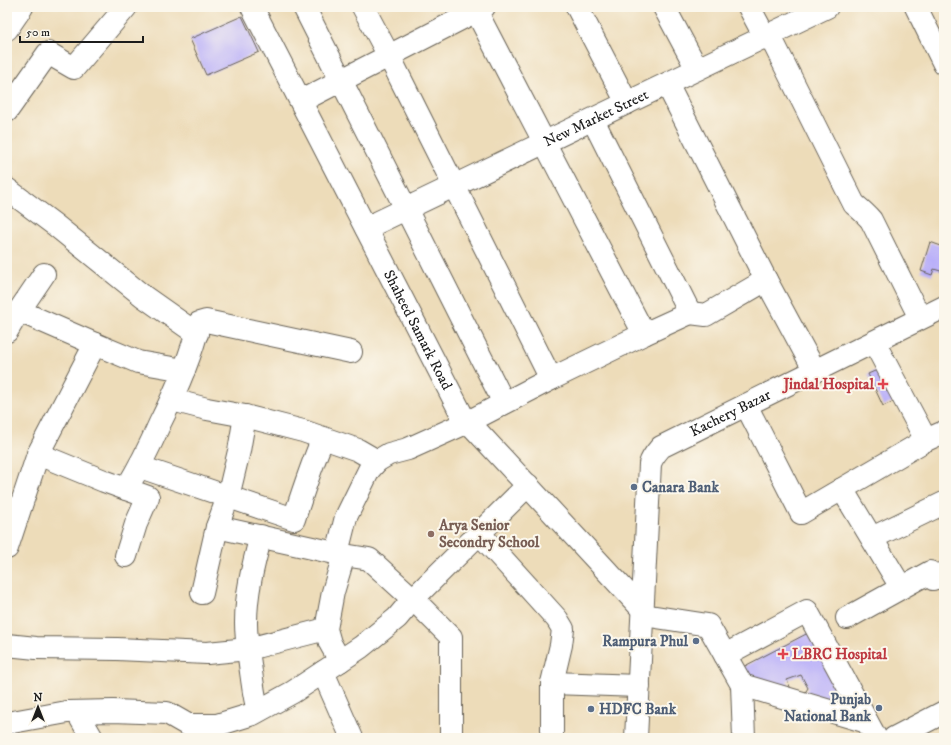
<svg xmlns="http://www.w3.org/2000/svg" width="951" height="745" font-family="'IM FELL DW Pica',serif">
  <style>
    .building { fill: #b8aef9 }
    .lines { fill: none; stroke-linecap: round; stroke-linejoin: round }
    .minor-casing { stroke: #655f53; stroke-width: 24 }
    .minor { stroke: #fff; stroke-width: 22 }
    .health-dot { fill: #e0444e; stroke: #fbf7ec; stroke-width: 1.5 }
    .service-dot { fill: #5c6f8a; stroke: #fbf7ec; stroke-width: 1.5 }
    .education-dot { fill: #8d6e63; stroke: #fbf7ec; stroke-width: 1.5 }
    .labels { text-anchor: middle; stroke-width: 4; stroke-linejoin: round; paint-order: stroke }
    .street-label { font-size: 15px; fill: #1c1c1c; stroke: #fbf7ec }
    .health-label { font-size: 15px; font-weight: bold; fill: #be3a42; stroke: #fbf7ec; text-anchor: end }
    .service-label { font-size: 15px; font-weight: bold; fill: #4e5e75; stroke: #fbf7ec; text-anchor: start }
    .education-label { font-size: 15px; font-weight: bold; fill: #785e54; stroke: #fbf7ec; text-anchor: start }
  </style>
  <rect width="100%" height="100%" fill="#fbf7ec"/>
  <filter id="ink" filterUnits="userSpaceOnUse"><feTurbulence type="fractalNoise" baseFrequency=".025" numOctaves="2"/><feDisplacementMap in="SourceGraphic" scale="8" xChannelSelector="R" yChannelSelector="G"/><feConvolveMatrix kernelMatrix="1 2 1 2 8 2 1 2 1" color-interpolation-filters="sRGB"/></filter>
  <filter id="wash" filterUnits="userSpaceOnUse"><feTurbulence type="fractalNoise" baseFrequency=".012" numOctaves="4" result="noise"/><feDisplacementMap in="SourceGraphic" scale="16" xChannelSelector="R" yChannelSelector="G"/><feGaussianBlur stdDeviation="0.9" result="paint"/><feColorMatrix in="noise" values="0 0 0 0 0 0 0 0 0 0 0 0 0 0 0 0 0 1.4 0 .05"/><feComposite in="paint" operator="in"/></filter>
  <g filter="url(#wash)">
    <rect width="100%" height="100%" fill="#eddcb9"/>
    <g id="blocks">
      <g class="building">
        <polygon points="242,16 259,52 206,75 190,39"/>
        <polygon points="930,242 944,247 944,253 943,257 944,257 944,272 934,269 932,275 921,271"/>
        <polygon points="884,367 899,399 883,406 868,374"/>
        <polygon points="810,632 855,712 802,697 808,688 801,675 787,680 791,689 749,683 741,668"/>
      </g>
    </g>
  </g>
  <g filter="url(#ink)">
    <use href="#blocks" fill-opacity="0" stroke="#655f53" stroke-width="1"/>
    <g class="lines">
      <g class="minor-casing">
        <g id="minor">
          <path id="s1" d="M252 7 462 415 643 610"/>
          <polyline points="304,7 504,403"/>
          <polyline points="363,7 389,56 551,379"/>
          <polyline points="474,7 644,334"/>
          <polyline points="577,7 627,103"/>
          <polyline points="664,7 697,69"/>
          <polyline points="749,7 765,37"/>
          <polyline points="916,7 944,64"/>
          <polyline points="7,29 22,7"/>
          <path d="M769 34 854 204C860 209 866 214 871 220L920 318"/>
          <polyline points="667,84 766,280 706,315 690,313"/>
          <polyline points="301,101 484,7"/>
          <polyline points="7,111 48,53 74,68 126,7"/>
          <polyline points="7,189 55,225 143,296 197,334"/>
          <path id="s2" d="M366 228 827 7"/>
          <polyline points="766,280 815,371"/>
          <polyline points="19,311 95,344 138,362 184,370"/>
          <polyline points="7,331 19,311 44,274"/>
          <polyline points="874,342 926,440"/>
          <polyline points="172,400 207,409 245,416 303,431 358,450 377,461"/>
          <polyline points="746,405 801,513 842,489 901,587"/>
          <polyline points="38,454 104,481 148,497 136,524 126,556"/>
          <path d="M140 467 294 519C303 491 312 464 323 438"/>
          <path d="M126 489C139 468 150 446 160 423 176 391 191 358 199 323L206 321 351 352"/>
          <polyline points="842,489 926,440 944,432"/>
          <polyline points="217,527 344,555 369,559 413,599 451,637 451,738"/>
          <polyline points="479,533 557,619 563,629 561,645 552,683 552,738"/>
          <polyline points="872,538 944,503"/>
          <polyline points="7,548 38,454 95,344"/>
          <polyline points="337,553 346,517 369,470 377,461 389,454 408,449 468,422 551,379 644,334 690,313 593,120"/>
          <polyline points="202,593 217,527 228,497 239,451 245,416"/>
          <polyline points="643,615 708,625 725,655 807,611 876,738"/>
          <polyline points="847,618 930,572 933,579 944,573"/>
          <polyline points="7,645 36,648 117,649 207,653 248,649 326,629"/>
          <polyline points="725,655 742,685 744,738"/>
          <polyline points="340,661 330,643 326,629 333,592 344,555"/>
          <polyline points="323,672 352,738"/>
          <polyline points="552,683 639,686"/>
          <polyline points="742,685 867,722"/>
          <path d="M258 710C254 698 253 685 251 672 249 656 246 639 246 623 246 593 253 565 261 536"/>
          <polyline points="77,712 92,738"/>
          <polyline points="7,723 67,712 113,711 167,713 188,725 217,725 253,714 293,692 361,647 397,618 413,599 528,485"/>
          <path id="s3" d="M636 738 650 464C652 457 656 453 661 447L944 307"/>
          <polyline points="894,738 944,712"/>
        </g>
      </g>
      <use href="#minor" class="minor"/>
    </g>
  </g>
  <g class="health-dot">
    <path d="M881 378h4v4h4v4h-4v4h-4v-4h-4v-4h4z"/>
    <path d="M781 648h4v4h4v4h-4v4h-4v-4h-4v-4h4z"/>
  </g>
  <g class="service-dot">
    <circle cx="634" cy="487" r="4"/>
    <circle cx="696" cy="641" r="4"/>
    <circle cx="879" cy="708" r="4"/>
    <circle cx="591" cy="709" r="4"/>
  </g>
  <circle class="education-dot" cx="431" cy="534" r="4"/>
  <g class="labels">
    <g class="street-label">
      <text dy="5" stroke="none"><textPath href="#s2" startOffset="255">New Market Street</textPath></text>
      <text dy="5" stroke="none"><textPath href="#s1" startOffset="363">Shaheed Samark Road</textPath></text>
      <text dy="5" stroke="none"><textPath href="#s3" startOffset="372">Kachery Bazar</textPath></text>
    </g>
    <g class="health-label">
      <text x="874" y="389">Jindal Hospital</text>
      <text x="792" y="659" text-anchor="start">LBRC Hospital</text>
    </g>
    <g class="service-label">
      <text x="642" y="492">Canara Bank</text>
      <text x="688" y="646" text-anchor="end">Rampura Phul</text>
      <text x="871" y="704" text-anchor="end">Punjab<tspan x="871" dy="17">National Bank</tspan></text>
      <text x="599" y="714">HDFC Bank</text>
    </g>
    <g class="education-label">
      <text x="439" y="530">Arya Senior<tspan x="439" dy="17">Secondry School</tspan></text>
    </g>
  </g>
  <rect width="951" height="745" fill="none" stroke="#fbf7ec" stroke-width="24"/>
  <g transform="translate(38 707)" stroke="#fbf7ec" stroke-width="3" paint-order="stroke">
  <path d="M0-3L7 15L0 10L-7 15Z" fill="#1c1c1c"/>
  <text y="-6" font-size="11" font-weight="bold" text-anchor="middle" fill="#1c1c1c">N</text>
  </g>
  <path d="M20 36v6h123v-6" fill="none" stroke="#1c1c1c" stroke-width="2"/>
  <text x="26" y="36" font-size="12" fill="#1c1c1c" stroke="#fbf7ec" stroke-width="3" paint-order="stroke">50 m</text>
</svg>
